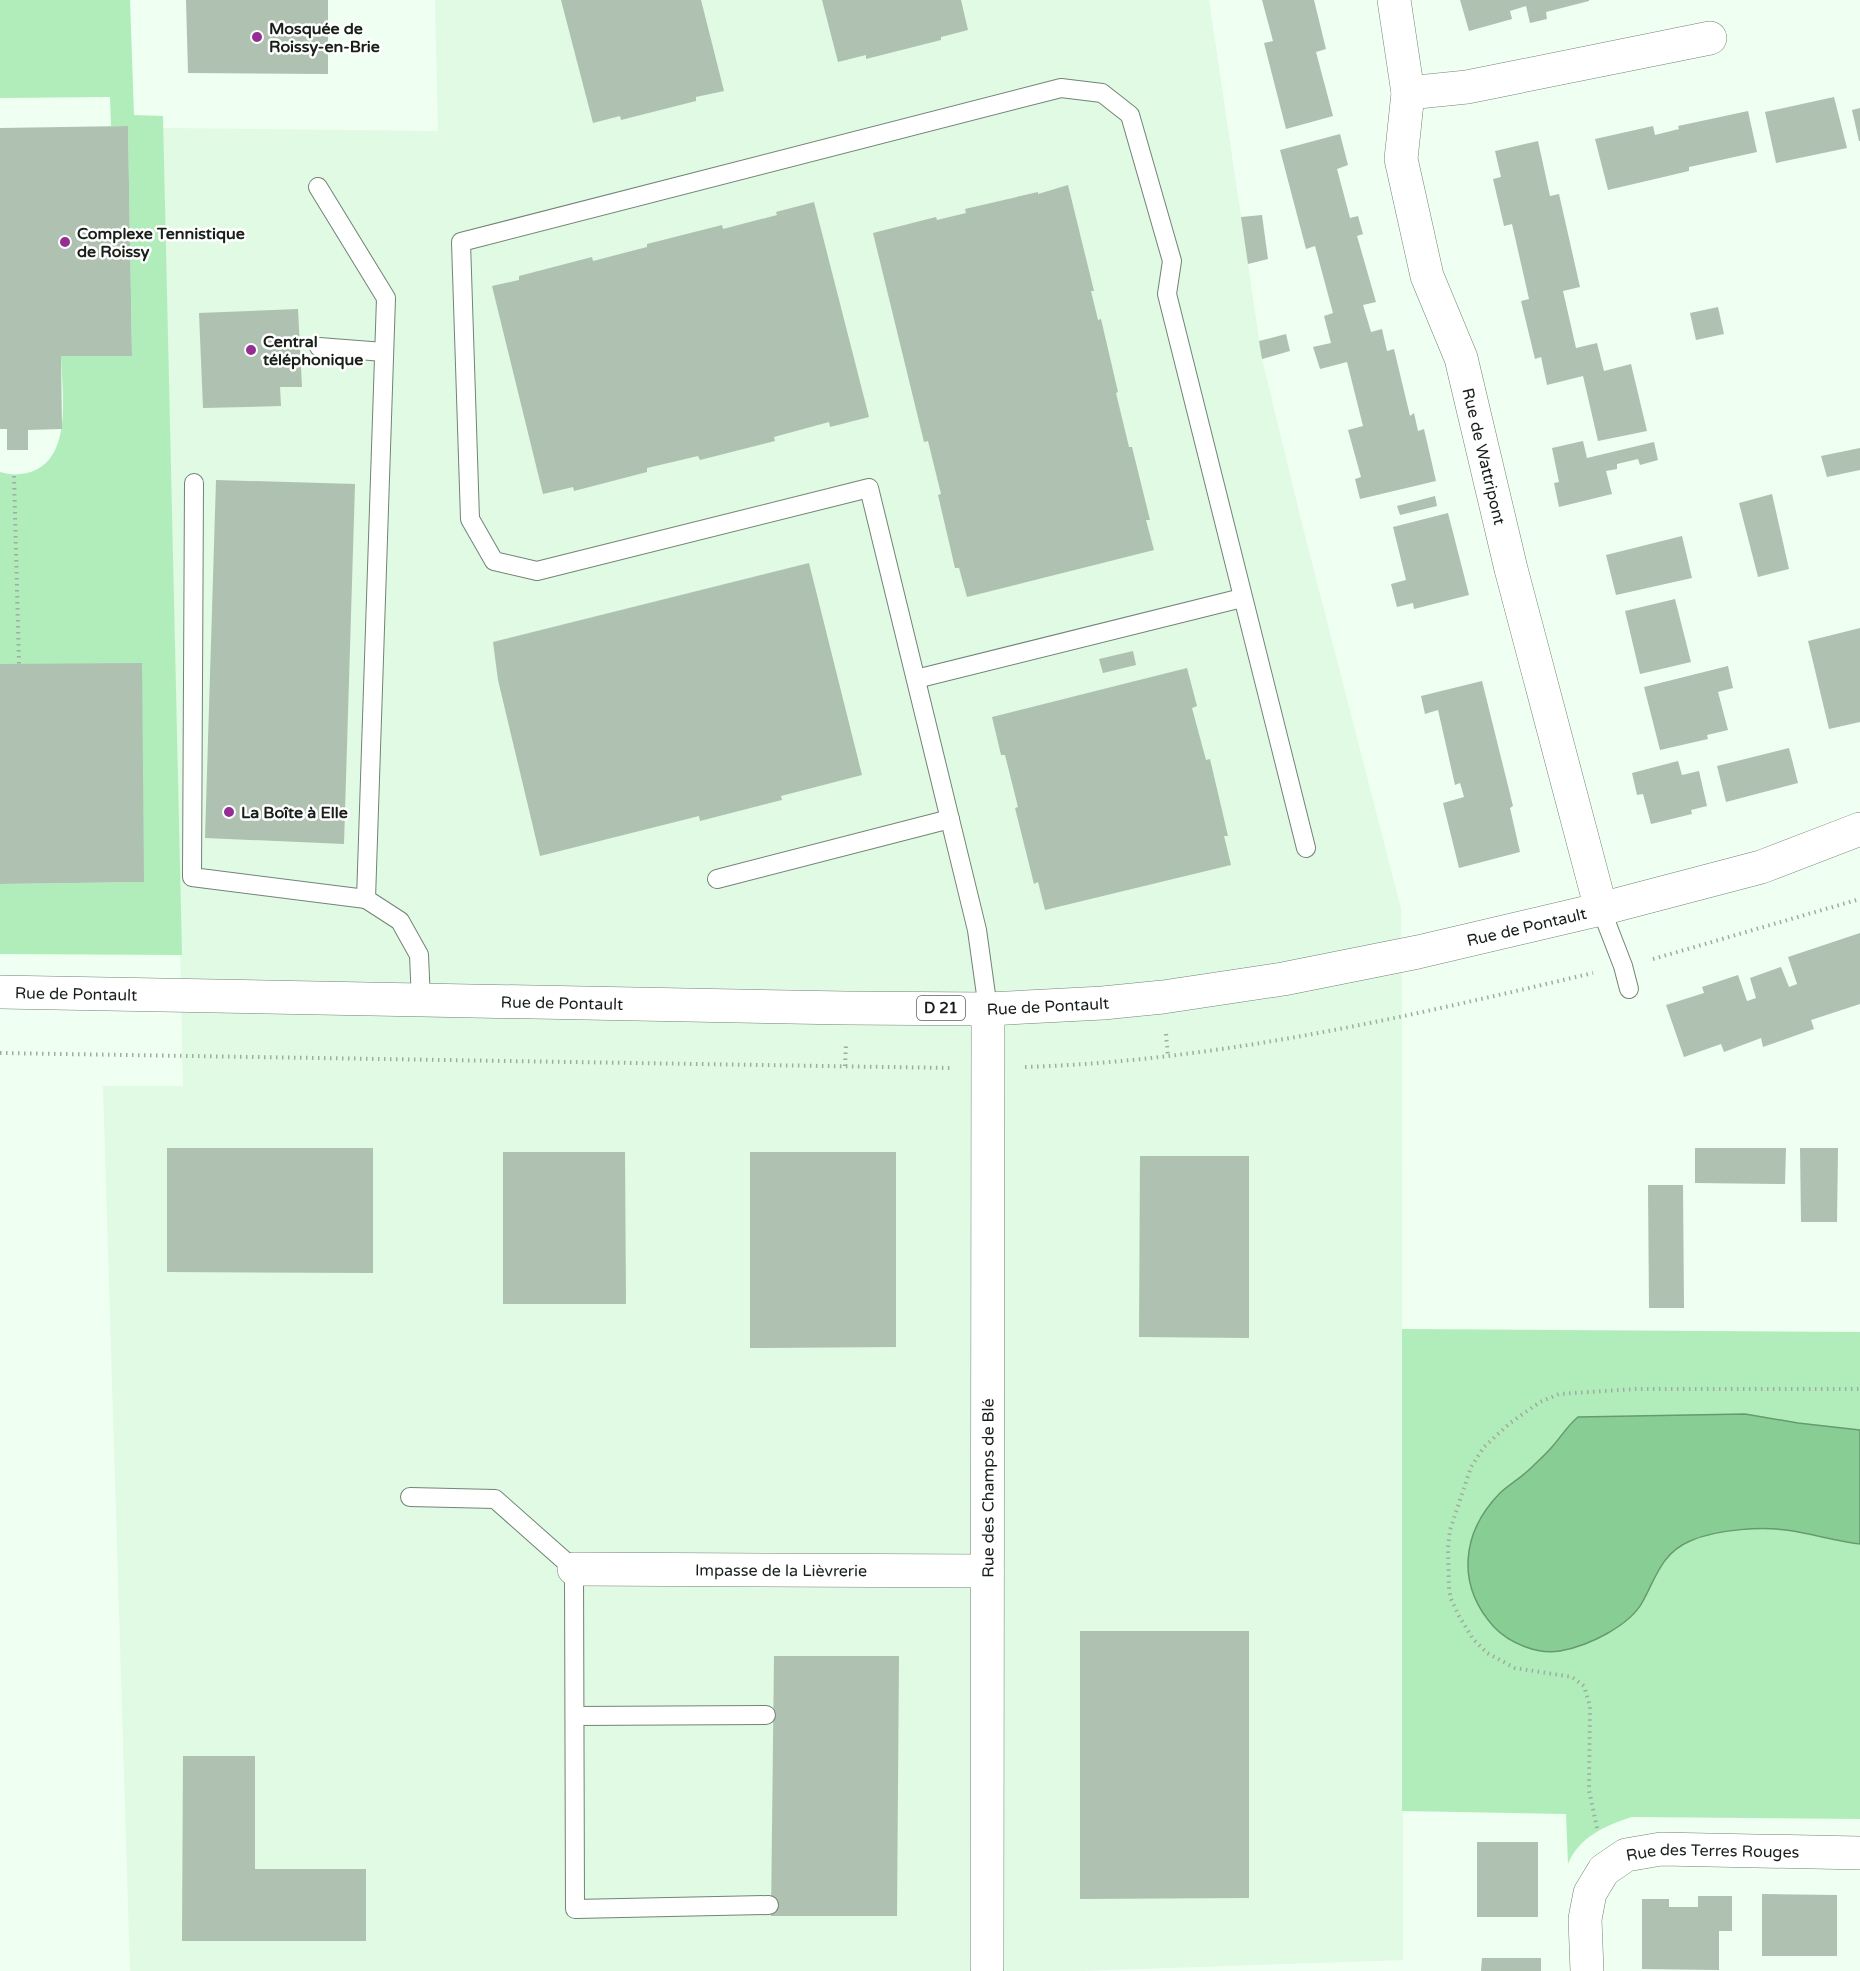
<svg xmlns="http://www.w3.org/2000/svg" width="1860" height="1971" font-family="'Varela Round',sans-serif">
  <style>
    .built { fill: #e0fae3 }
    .green { fill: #b1edbb }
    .water { fill: #88ce94; stroke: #669a6f; stroke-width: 1.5 }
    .building { fill: #afc1b1 }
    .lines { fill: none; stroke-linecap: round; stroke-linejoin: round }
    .service-casing { stroke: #728475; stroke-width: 20 }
    .minor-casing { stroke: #728475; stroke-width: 34 }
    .primary-casing { stroke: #728475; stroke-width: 34 }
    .path { stroke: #9faca1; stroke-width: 4; stroke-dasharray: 1.5 4.5; stroke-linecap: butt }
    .service { stroke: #fff; stroke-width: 18 }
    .minor { stroke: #fff; stroke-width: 33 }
    .primary { stroke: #fff; stroke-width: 33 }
    .poi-dot { fill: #952e93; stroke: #fff; stroke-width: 2 }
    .labels { text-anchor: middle; stroke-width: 5; stroke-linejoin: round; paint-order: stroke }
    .shield { fill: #fff; stroke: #5d625e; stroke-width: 1.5 }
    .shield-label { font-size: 15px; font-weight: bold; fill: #181f19 }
    .poi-label { font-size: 16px; font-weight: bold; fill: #181f19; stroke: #fff; text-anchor: start }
    .street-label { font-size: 16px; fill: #181f19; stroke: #fff }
  </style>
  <rect width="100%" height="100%" fill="#effff1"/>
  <polygon class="built" points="435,0 1209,0 1262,359 1303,528 1401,909 1402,1018 1403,1960 1080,1971 130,1971 103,1086 183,1086 163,128 438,131"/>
  <g class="green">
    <path d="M0 0H130L134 115 163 116 182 955 0 954V884L144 882 0 664V472C11 475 16 475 27 473 74 462 62 392 61 356H132L128 126H111L110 97 0 98Z"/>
    <path d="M1402 1329 1860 1332V1819L1632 1817C1606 1825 1579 1837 1568 1864L1566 1814 1402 1811Z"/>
  </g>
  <path class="water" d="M1745 1414 1798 1423 1860 1430V1544C1837 1541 1816 1535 1793 1531 1764 1526 1717 1529 1690 1541 1662 1553 1656 1577 1643 1601 1630 1626 1588 1646 1560 1651 1538 1655 1509 1643 1494 1627 1456 1585 1461 1533 1500 1493 1510 1484 1522 1477 1532 1467 1538 1461 1545 1455 1551 1448 1561 1437 1567 1426 1578 1417Z"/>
  <g class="building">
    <polygon points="186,0 328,0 328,74 188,73"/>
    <polygon points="561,0 701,0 724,91 696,97 696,101 621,120 620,116 593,123"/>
    <polygon points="822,0 961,0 968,30 941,37 941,40 866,59 866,55 838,62"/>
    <polygon points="1262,0 1314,0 1326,49 1316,52 1333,116 1286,129 1264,43 1273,41"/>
    <polygon points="1460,0 1589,0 1589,1 1546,12 1547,19 1530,23 1526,6 1510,11 1512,19 1469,31"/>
    <polygon points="1834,97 1847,148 1776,163 1765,112"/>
    <polygon points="1860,108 1860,141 1859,141 1852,110"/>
    <polygon points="1748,111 1757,152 1689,167 1689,171 1608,190 1595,139 1653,126 1655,135 1679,129 1678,126"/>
    <polygon points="128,126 132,356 61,356 62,429 28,430 28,450 7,450 7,429 0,429 0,128"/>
    <polygon points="1340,134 1348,165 1337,169 1350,218 1358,216 1363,234 1357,236 1376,302 1363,305 1371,332 1382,329 1387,351 1394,349 1410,416 1414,413 1418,431 1424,429 1436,481 1360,499 1355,479 1361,477 1348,430 1363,426 1347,362 1320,369 1313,347 1331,343 1324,316 1333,313 1315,246 1306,249 1280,150"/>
    <polygon points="1538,141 1550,196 1559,194 1580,287 1563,291 1576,348 1597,343 1604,371 1631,364 1647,431 1598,441 1583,376 1547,385 1541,357 1535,359 1521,301 1529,299 1512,224 1504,226 1493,179 1501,177 1495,151"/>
    <polygon points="1068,185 1094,291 1091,291 1098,320 1101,319 1118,392 1116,393 1129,447 1132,447 1150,520 1146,520 1154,550 967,597 959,568 955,568 938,495 941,494 928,441 924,442 873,233 936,217 937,220 966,213 965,209 1038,192 1038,194"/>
    <polygon points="814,202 869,417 830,427 829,422 774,437 775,441 700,460 698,456 647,468 647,472 574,491 573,487 543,494 492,286 519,280 519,276 592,257 593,261 647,247 647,244 722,225 723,229 777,215 776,212"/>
    <polygon points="1262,215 1268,259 1248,264 1241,217"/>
    <polygon points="1718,307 1724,334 1696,340 1690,313"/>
    <polygon points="298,309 302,387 280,387 281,406 203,408 199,313"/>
    <polygon points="1286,334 1290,351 1262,359 1259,341"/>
    <polygon points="1583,441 1587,458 1654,442 1658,460 1640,465 1638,459 1617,464 1617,469 1606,471 1612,494 1559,507 1554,483 1559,482 1552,448"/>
    <polygon points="1860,448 1860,470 1827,477 1821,456"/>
    <polygon points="216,480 355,484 344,844 205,838"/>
    <polygon points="1772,494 1789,569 1758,577 1739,503"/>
    <polygon points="1435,496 1437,506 1400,515 1397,506"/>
    <polygon points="1448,513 1469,595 1414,609 1413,603 1397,607 1391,584 1406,580 1393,527"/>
    <polygon points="1682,536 1692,578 1616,595 1606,555"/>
    <polygon points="809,563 862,775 781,796 782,800 700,821 699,816 540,856 498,680 493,642"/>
    <polygon points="1675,599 1691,662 1640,674 1625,611"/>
    <polygon points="1860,628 1860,722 1829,729 1808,641"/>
    <polygon points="1133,651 1136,665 1103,673 1099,659"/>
    <polygon points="142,663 144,882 0,884 0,664"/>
    <polygon points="1728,666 1733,688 1718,692 1728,730 1707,735 1708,739 1660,750 1644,687"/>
    <polygon points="1187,668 1197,706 1192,708 1206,760 1210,759 1228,836 1224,836 1231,865 1045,910 1038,882 1034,884 1015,808 1018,807 1005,755 1001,755 992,717"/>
    <polygon points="1482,681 1513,806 1510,808 1520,852 1459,868 1443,803 1464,797 1460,783 1455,785 1438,710 1425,714 1421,696"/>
    <polygon points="1789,748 1798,783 1726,802 1717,766"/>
    <polygon points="1678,761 1682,775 1699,771 1707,806 1691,810 1692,814 1651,824 1643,794 1637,795 1632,773"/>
    <polygon points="1860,933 1860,1004 1811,1020 1814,1029 1763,1047 1761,1038 1724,1052 1721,1044 1684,1057 1666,1005 1704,993 1702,987 1738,975 1747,1001 1756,998 1750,978 1781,967 1789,987 1797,984 1788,957"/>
    <polygon points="167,1148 373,1148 373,1273 167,1272"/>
    <polygon points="1695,1148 1786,1148 1785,1184 1695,1183"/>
    <polygon points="1800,1148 1838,1148 1837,1222 1801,1222"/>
    <polygon points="503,1152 625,1152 626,1304 503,1304"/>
    <polygon points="750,1152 896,1152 896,1347 750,1348"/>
    <polygon points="1140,1156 1249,1156 1249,1338 1139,1337"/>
    <polygon points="1648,1185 1683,1185 1684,1308 1649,1308"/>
    <polygon points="1080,1631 1249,1631 1249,1898 1080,1899"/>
    <polygon points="774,1656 899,1656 897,1916 771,1916"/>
    <polygon points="183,1756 255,1756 255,1869 366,1869 366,1941 182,1941"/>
    <rect x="1477" y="1842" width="61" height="75"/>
    <polygon points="1762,1894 1837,1895 1837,1956 1762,1956"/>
    <polygon points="1698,1896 1732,1896 1732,1931 1719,1931 1719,1970 1642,1969 1642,1899 1669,1899 1669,1907 1698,1907"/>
    <polygon points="1482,1958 1541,1958 1541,1971 1481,1971"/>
  </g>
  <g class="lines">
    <g class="service-casing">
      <g id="service">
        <polyline points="318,187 386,298 366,899 400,921 419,955 421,1001"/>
        <polyline points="319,347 384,352"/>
        <polyline points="194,483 192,877 366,899"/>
        <polyline points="916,679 1242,598"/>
        <polyline points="717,879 950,819"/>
        <polyline points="1601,909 1623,966 1629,989"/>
        <polyline points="988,1009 977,930 869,488 537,571 494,561 470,519 461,242 1061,88 1102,93 1130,115 1172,261 1167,294 1306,848"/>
        <polyline points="410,1497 495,1499 574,1569 575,1909 769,1905"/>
        <polyline points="575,1716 766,1715"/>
      </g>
    </g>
    <g class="minor-casing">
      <g id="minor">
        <path id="s1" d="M1394 0 1408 93 1401 159 1427 276 1461 358 1511 569 1601 909"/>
        <polyline points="1408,93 1467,87 1710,38"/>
        <path id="s2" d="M574 1569 987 1571"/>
        <path id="s3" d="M987 1968 988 1009"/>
        <path id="s4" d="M1587 1971 1585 1919 1590 1893 1604 1870 1626 1855 1661 1849 1860 1853"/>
      </g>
    </g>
    <g class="primary-casing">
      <g id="primary">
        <path id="s5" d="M0 992 846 1008 988 1009 1103 1003 1163 997 1283 979 1418 952 1601 909 1761 867 1860 829"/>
      </g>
    </g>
    <g class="path">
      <polyline points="14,476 19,664"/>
      <polyline points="1653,959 1860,899"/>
      <polyline points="1166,1034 1168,1057"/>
      <polyline points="0,1053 951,1068"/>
      <polyline points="845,1066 846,1044"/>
      <path d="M1025 1067C1218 1061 1406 1017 1593 973"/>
      <polyline points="1597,1828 1589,1790 1590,1706 1584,1686 1572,1677 1515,1668 1487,1653 1473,1639 1459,1616 1451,1599 1449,1589 1448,1547 1450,1530 1471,1467 1484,1447 1510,1423 1540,1402 1559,1394 1635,1389 1860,1389"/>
    </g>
    <use href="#service" class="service"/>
    <use href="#minor" class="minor"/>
    <use href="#primary" class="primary"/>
  </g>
  <g class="poi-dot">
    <circle cx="257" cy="37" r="6"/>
    <circle cx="65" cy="242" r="6"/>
    <circle cx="251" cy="350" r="6"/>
    <circle cx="229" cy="812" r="6"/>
  </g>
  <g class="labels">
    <rect class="shield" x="917" y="996" width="48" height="24" rx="4.5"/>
    <g class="shield-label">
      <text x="941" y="1013">D 21</text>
    </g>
    <g class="poi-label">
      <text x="269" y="34">Mosquée de<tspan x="269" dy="18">Roissy-en-Brie</tspan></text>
      <text x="77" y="239">Complexe Tennistique<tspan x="77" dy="18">de Roissy</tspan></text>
      <text x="263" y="347">Central<tspan x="263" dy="18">téléphonique</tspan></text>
      <text x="241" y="818">La Boîte à Elle</text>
    </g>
    <g class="street-label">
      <text dy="6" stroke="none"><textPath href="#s1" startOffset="470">Rue de Wattripont</textPath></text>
      <text dy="6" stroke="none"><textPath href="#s5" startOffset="1534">Rue de Pontault</textPath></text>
      <text dy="6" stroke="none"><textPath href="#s5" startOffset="76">Rue de Pontault</textPath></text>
      <text dy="6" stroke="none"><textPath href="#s5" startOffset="562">Rue de Pontault</textPath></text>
      <text dy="6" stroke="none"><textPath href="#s5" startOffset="1048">Rue de Pontault</textPath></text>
      <text dy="6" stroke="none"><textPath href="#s3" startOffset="480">Rue des Champs de Blé</textPath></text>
      <text dy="6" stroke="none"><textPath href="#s2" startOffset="207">Impasse de la Lièvrerie</textPath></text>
      <text dy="6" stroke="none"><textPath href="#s4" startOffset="219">Rue des Terres Rouges</textPath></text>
    </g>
  </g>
</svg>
